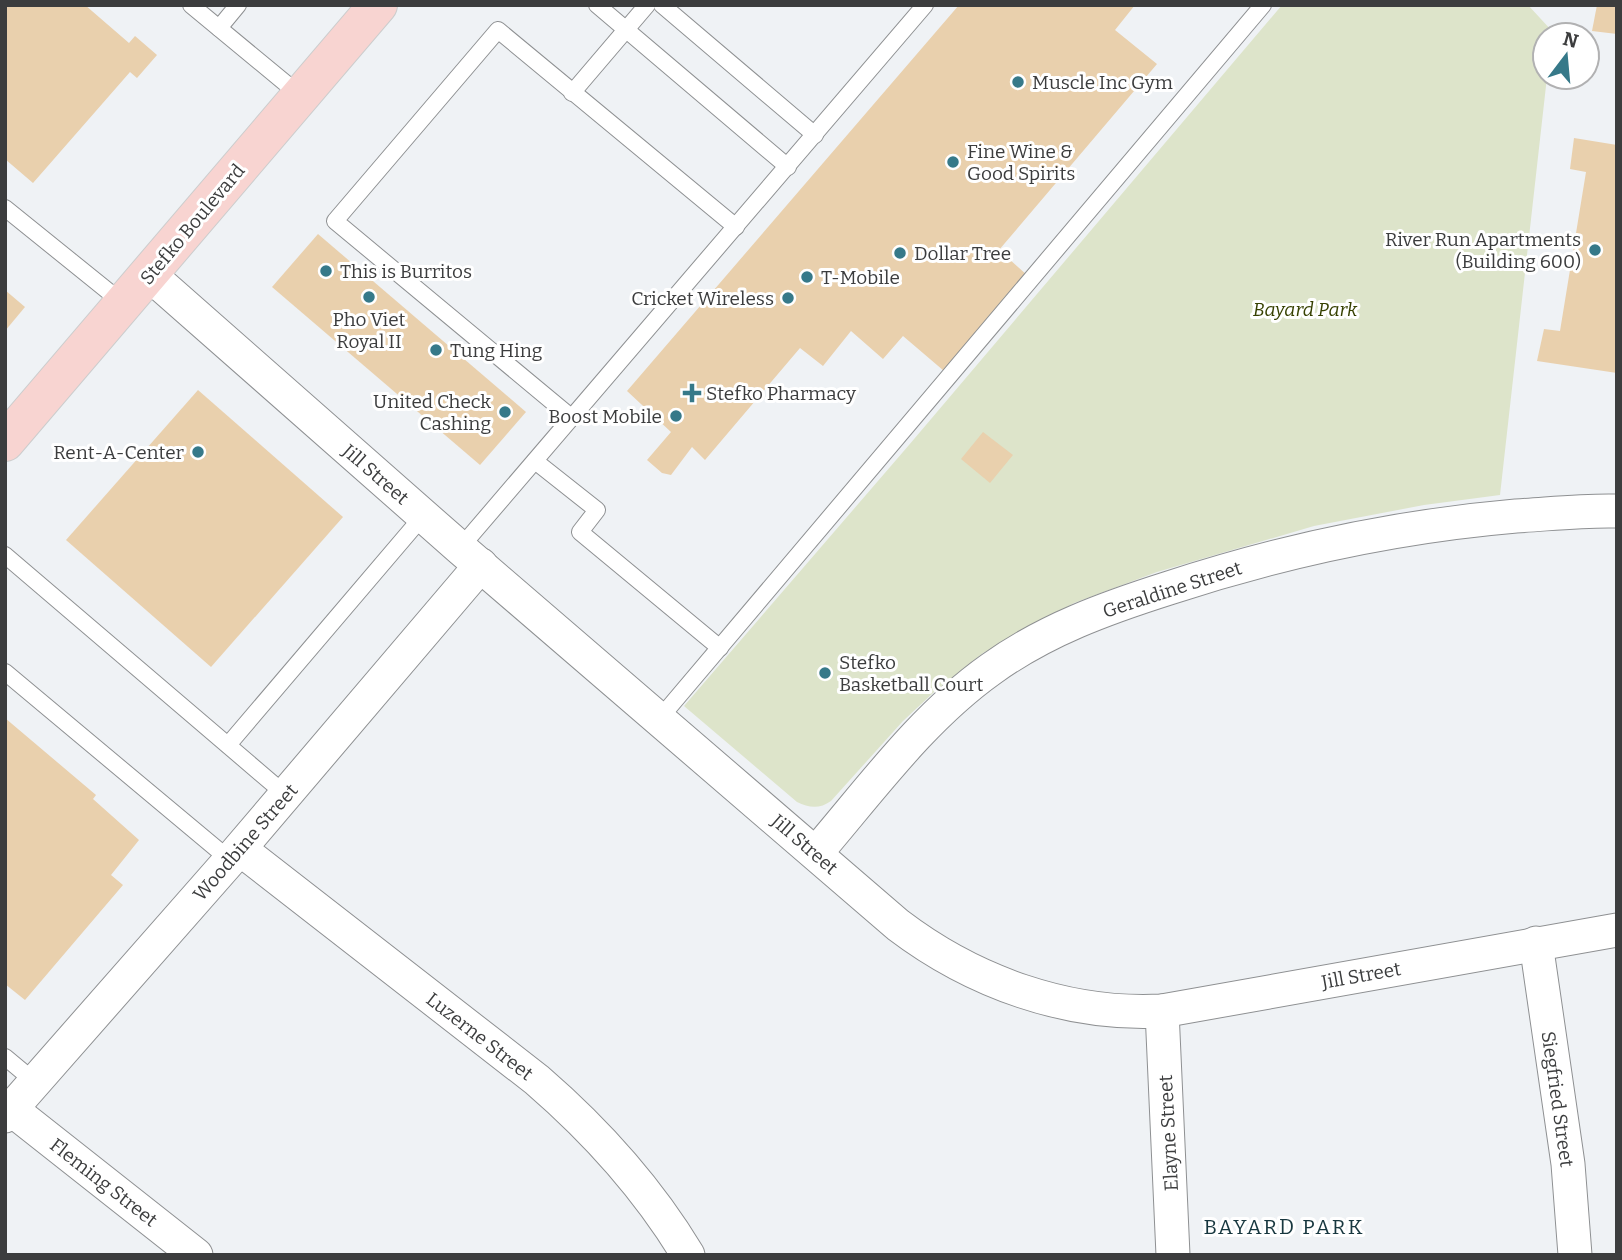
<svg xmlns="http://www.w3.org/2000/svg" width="1622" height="1260" font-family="Bitter,serif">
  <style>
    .green { fill: #dde4ca }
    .building { fill: #e9d0ad }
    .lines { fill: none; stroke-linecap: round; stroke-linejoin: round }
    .service-casing { stroke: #8e9092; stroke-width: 18 }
    .minor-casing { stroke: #8e9092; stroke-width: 35 }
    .primary-casing { stroke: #cccdcd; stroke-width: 40 }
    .service { stroke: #fff; stroke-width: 16 }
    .minor { stroke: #fff; stroke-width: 33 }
    .primary { stroke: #f8d4d1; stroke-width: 38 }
    .poi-dot { fill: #367989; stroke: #fff; stroke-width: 2.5 }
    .labels { text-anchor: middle; stroke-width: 6; stroke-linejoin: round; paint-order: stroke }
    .poi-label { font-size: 19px; fill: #3c3d3e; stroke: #fff; text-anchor: start }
    .street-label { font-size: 19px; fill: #3c3d3e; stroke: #fff }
    .park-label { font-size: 19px; font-style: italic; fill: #364000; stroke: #fff }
    .neighbourhood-label { font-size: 21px; letter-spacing: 2px; fill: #17373f; stroke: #fff }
  </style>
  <rect width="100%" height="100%" fill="#eff2f5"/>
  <path class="green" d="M1282 5H1528L1552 31 1551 35H1545L1547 77 1500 495 1424 505 1314 526 1157 572 1074 603 983 653 933 693 903 721 831 801C820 809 809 808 797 802L684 706 909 445Z"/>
  <g class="building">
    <polygon points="5,5 85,5 129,43 135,36 157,55 137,78 130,72 33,183 5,159"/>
    <polygon points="959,5 1135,5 1115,30 1157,64 999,250 1027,275 944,371 903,336 883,359 851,331 823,366 800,348 705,460 692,447 671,475 662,473 647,460 671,432 627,391"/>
    <polygon points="1597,5 1617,5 1617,34 1592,31"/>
    <polygon points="1574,138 1617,145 1617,373 1537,361 1544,329 1560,331 1586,172 1570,169"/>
    <polygon points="318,234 526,412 480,465 272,287"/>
    <polygon points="5,290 25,307 5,331"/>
    <polygon points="198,390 343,517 211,667 66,540"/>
    <polygon points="983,432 1013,455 990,483 961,459"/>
    <polygon points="5,718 96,795 93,799 139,840 111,875 123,885 25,1000 5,984"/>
  </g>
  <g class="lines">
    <g class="service-casing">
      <g id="service">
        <polyline points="191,5 301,96"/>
        <polyline points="597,5 788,167"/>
        <polyline points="662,5 815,135"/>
        <polyline points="219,28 238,5"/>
        <polyline points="572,93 647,5"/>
        <polyline points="5,208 124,304"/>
        <polyline points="572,418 335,221 498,30 736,227"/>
        <polyline points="535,461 597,510 580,532 720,648"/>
        <polyline points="460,548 925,5"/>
        <polyline points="5,555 286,795"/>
        <polyline points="5,672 230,860"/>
        <polyline points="660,718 1263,5"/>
        <polyline points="228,745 423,516"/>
        <polyline points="5,1057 35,1082"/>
      </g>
    </g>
    <g class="minor-casing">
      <g id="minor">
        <path d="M150 275 460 548 898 925C973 982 1067 1016 1162 1011L1617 930"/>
        <path d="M240 849 537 1080C596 1131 647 1187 688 1255"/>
        <path d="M816 853C871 789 922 718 991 669 1045 630 1106 608 1169 588 1282 551 1398 526 1516 516 1550 514 1583 510 1617 511"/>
        <polyline points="1536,943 1568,1164 1575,1255"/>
        <polyline points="1162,1011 1173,1255"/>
        <polyline points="11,1109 196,1255"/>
        <polyline points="5,1116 230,860 481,565"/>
      </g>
    </g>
    <g class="primary-casing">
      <polyline id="primary" points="5,442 378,5"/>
    </g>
    <use href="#service" class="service"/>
    <use href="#minor" class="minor"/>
    <use href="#primary" class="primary"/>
  </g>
  <g class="poi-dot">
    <circle cx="1018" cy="82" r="7"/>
    <circle cx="953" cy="162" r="7"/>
    <circle cx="1595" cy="250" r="7"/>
    <circle cx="900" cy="253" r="7"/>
    <circle cx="326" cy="271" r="7"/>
    <circle cx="807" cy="277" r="7"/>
    <circle cx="369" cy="297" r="7"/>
    <circle cx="788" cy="298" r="7"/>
    <circle cx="436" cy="350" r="7"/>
    <path d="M688.5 382.5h7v7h7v7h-7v7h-7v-7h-7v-7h7z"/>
    <circle cx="505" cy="412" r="7"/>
    <circle cx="676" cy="416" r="7"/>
    <circle cx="198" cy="452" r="7"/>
    <circle cx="825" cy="673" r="7"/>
  </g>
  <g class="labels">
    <g class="poi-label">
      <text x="1032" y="89">Muscle Inc Gym</text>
      <text x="967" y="158">Fine Wine &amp;<tspan x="967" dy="22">Good Spirits</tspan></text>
      <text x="1581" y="246" text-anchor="end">River Run Apartments<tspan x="1581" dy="22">(Building 600)</tspan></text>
      <text x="914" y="260">Dollar Tree</text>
      <text x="340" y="278">This is Burritos</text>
      <text x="821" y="284">T-Mobile</text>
      <text x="774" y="305" text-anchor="end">Cricket Wireless</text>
      <text x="369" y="326" text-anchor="middle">Pho Viet<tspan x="369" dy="22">Royal II</tspan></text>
      <text x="450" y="357">Tung Hing</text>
      <text x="706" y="400">Stefko Pharmacy</text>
      <text x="491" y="408" text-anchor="end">United Check<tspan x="491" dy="22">Cashing</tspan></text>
      <text x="662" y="423" text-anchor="end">Boost Mobile</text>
      <text x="184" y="459" text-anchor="end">Rent-A-Center</text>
      <text x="839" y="669">Stefko<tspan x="839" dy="22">Basketball Court</tspan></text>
    </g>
    <g class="street-label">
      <text transform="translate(192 224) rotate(-50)" y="7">Stefko Boulevard</text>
      <text transform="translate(376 474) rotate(41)" y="7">Jill Street</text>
      <text transform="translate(1172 589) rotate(-18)" y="7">Geraldine Street</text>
      <text transform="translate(245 842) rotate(-49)" y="7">Woodbine Street</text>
      <text transform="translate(805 844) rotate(41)" y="7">Jill Street</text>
      <text transform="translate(1361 975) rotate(-10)" y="7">Jill Street</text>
      <text transform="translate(480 1036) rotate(38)" y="7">Luzerne Street</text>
      <text transform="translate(1558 1099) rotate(82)" y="7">Siegfried Street</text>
      <text transform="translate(1168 1133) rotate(-93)" y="7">Elayne Street</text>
      <text transform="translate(104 1182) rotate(38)" y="7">Fleming Street</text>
    </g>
    <g class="park-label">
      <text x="1305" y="316">Bayard Park</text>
    </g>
    <g class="neighbourhood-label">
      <text x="1284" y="1234">BAYARD PARK</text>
    </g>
  </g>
  <rect width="1622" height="1260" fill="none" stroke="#3c3d3e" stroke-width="14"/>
  <g transform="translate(1566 56) rotate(16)"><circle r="33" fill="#ffffff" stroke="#b1b1b2" stroke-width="2"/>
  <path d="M0-5L12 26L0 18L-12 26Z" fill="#367989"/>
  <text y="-10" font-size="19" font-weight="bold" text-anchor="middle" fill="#3c3d3e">N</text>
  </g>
</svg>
